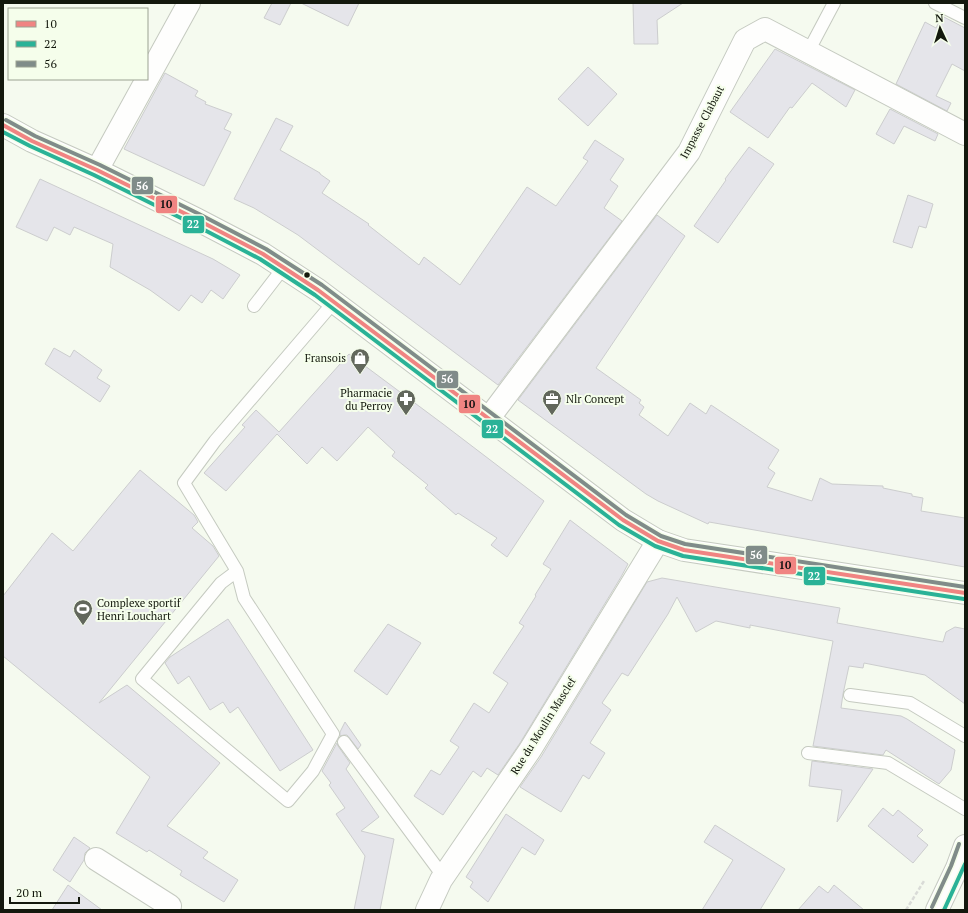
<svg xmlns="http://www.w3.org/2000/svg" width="968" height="913" font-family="'PT Serif',serif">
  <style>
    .building { fill: #e5e5ea; stroke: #cccdce }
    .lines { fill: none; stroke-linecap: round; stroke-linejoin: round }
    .service-casing { stroke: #c5cac0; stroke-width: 14 }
    .minor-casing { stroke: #c5cac0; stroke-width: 24 }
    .secondary-casing { stroke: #c5cac0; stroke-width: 24 }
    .path { stroke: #d9dbd7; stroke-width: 2.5; stroke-dasharray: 4 2; stroke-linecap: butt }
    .service { stroke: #fefefd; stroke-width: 12 }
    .minor { stroke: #fefefd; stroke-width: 22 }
    .secondary { stroke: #fefefd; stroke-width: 22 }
    .bus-1-casing { stroke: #f5feeb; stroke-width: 7 }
    .bus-2-casing { stroke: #f5feeb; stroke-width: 7 }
    .bus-3-casing { stroke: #f5feeb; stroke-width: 7 }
    .bus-1 { stroke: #f08482; stroke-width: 4 }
    .bus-2 { stroke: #2ab297; stroke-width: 4 }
    .bus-3 { stroke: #808c89; stroke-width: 4 }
    .bus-dot { fill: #13180d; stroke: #f5feeb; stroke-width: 1.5 }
    .labels { text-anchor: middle; stroke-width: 4; stroke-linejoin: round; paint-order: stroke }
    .street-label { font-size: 11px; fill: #13180d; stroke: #f5feeb }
    .poi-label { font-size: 11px; fill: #13180d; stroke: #f5feeb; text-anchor: end }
    .line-badge { stroke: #f5feeb; stroke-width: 1.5 }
    .badge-label { font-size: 11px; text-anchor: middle; font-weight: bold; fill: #fff }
    .pale-badge-label { font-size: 11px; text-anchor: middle; font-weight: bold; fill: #111 }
  </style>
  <rect width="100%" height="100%" fill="#f5faef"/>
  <g class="building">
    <polygon points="272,3 291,3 280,25 264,18"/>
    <polygon points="301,3 359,3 348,26"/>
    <polygon points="633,3 683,3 657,20 658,44 634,44"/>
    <polygon points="942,16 965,28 965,71 952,64 936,96 951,103 947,111 896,84 925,22 936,28"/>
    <polygon points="775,49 855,90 846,107 812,83 792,108 790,107 768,138 730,112"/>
    <polygon points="588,67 617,94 588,126 558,99"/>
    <polygon points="165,73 198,91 195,96 206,102 205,104 232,114 224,129 231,132 204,186 124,149"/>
    <polygon points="890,109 938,134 935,141 904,126 894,144 876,134"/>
    <polygon points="276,118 293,126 280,150 320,173 320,174 330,181 322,193 369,224 368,225 419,265 424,257 460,285 527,187 556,206 588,161 583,158 595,140 624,159 610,180 618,186 604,208 622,221 498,385 298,235 254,208 234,199"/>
    <polygon points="749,147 774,164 718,243 694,226 726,180 725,179"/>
    <polygon points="40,179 213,259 240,275 223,299 211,290 202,303 191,295 179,311 150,290 110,267 113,244 74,227 70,235 54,227 47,241 16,227"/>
    <polygon points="908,195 933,204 926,228 919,226 912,248 893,242"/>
    <polygon points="657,215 685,236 596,368 641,400 639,403 644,407 639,415 668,436 690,403 706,414 711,405 779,450 768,468 775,473 767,487 812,501 820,478 832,484 883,486 883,488 912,494 912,496 923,498 921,511 965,518 965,567 709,522 708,524 658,501 646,494 518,400"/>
    <polygon points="54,348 70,357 74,350 102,370 97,378 110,386 100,402 45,364"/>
    <polygon points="349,354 443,424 544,501 507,557 491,545 497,538 458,513 456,515 425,488 428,485 392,456 395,452 368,427 337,461 322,447 307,464 277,434 226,491 204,473 245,427 242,425 256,410 279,432"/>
    <polygon points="140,470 194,515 198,522 192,528 213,546 219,556 99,703 127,685 220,763 167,826 208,852 203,858 238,880 224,902 180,875 182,871 149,850 147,852 116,833 150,777 3,656 3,596 52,533 73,551"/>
    <polygon points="570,520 628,564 621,577 520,743 498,775 487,768 481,777 473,771 443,815 414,796 431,770 440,775 459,747 450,741 474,703 489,713 508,683 493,673 524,626 519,623 536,596 535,595 551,569 543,564"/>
    <polygon points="662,578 840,608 837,623 943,642 946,632 955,627 965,629 965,704 925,675 864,663 863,668 849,666 843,694 841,708 901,716 907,719 955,750 951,770 939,784 886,750 883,755 813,746 833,641 750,625 750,628 716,621 696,632 677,597 668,614 628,676 622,673 602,703 611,710 590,743 605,753 589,779 583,775 561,812 520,787 541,757 647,582"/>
    <polygon points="228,619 313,750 280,771 238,707 230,713 223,702 210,710 189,676 178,684 165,663 170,657"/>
    <polygon points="388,624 421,643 387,695 354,671"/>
    <polygon points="345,722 361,745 358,749 347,735 344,735 340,736 340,732"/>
    <polygon points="337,743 338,746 350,763 346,769 379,817 361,831 394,839 380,910 354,910 365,856 336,814 345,808 329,785 331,783 322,771"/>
    <polygon points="812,761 873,769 837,822 842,790 809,786"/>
    <polygon points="883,808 893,816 898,810 923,830 917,836 928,845 913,863 868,826"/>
    <polygon points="506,814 544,840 535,855 522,847 488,902 470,887 473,882 466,877"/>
    <polygon points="715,825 785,869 760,910 702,910 733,860 704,842"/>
    <polygon points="74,837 90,848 85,853 84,860 70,882 53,870"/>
    <polygon points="68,885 102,910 52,910"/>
    <polygon points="834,885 864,910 798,910 819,886 828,893"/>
  </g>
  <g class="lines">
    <g class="service-casing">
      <g id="service">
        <polyline points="935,3 965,18"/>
        <polyline points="808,52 834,3"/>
        <polyline points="254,306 284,267"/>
        <polyline points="237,571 221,583 142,679 288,801 313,771 333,734 244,598 237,571 184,483 215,441 334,302"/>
        <polyline points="850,695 910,703 965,736"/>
        <polyline points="344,742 443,876"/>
        <polyline points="808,753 888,763 965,809"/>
      </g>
    </g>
    <g class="minor-casing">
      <g id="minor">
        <polyline points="97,170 189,3"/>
        <polyline points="489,418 689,152 745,40 765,29 965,134"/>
        <polyline points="96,859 170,906 168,910"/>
        <polyline points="427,910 441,880 530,750 658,541"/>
        <polyline points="937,910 957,868 965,846"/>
      </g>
    </g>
    <g class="secondary-casing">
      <polyline id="secondary" points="3,125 32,141 97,170 196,219 263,254 318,290 623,520 658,541 684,550 965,593"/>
    </g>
    <polyline class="path" points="906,910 924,881"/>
    <use href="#service" class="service"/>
    <use href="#minor" class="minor"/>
    <use href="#secondary" class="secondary"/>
    <g class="bus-1-casing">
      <polyline id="bus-1" points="3,125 32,141 97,170 196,219 263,254 318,290 623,520 658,541 684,550 965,593"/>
    </g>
    <g class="bus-2-casing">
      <g id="bus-2">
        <polyline points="3,132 30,146 94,175 193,224 260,259 315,295 619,525 655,546 683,556 964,599"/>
        <polyline points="944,910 965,864"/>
      </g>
    </g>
    <g class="bus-3-casing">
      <g id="bus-3">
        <polyline points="6,120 35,136 100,165 199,214 266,249 322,285 626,515 661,536 685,544 965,587"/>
        <polyline points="932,907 951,866 959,844"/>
      </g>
    </g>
    <use href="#bus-1" class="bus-1"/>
    <use href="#bus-2" class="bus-2"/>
    <use href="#bus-3" class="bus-3"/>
  </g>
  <defs>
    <g id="shop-pin" transform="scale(1)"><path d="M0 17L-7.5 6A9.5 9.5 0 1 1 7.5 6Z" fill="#62675c" stroke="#f5feeb"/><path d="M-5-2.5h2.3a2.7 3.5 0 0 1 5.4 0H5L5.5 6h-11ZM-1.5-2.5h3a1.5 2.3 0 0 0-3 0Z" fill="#fff"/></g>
    <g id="pharmacy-pin" transform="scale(1)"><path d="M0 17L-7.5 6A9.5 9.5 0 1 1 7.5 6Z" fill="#62675c" stroke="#f5feeb"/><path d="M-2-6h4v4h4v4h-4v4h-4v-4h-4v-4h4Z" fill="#fff"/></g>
    <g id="office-pin" transform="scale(1)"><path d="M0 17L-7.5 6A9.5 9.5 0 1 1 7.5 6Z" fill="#62675c" stroke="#f5feeb"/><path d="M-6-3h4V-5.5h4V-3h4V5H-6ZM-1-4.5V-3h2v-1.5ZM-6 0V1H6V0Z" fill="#fff"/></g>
    <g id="stadium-pin" transform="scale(1)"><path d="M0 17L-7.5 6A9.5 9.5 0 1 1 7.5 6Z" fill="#62675c" stroke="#f5feeb"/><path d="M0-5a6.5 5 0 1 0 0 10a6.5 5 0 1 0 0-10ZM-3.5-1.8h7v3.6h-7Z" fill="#fff"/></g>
  </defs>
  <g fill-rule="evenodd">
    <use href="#shop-pin" x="360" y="358"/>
    <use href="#pharmacy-pin" x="406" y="399"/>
    <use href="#office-pin" x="552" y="399"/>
    <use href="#stadium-pin" x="83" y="609"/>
  </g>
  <circle class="bus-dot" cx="307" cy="275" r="3.5"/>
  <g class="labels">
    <g class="street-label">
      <text transform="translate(702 122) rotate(-62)" y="4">Impasse Clabaut</text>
      <text transform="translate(543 726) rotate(-58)" y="4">Rue du Moulin Masclef</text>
    </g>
    <g class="poi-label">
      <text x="346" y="362">Fransois</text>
      <text x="392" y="397">Pharmacie<tspan x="392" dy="13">du Perroy</tspan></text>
      <text x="566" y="403" text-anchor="start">Nlr Concept</text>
      <text x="97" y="607" text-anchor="start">Complexe sportif<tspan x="97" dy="13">Henri Louchart</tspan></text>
    </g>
  </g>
  <g class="line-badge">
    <rect x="131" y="176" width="23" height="19" rx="4" fill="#808c89"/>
    <rect x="155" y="195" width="23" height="19" rx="4" fill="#f08482"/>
    <rect x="182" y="215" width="23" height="19" rx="4" fill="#2ab297"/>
    <rect x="436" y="370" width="23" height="19" rx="4" fill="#808c89"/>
    <rect x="458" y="394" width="23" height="20" rx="4" fill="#f08482"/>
    <rect x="481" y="419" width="23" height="20" rx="4" fill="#2ab297"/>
    <rect x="745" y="545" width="23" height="20" rx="4" fill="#808c89"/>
    <rect x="774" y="556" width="23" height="19" rx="4" fill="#f08482"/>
    <rect x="803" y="566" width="23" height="20" rx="4" fill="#2ab297"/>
  </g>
  <g class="badge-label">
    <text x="142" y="190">56</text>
    <text x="193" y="228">22</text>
    <text x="447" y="383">56</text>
    <text x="492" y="433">22</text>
    <text x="756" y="559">56</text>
    <text x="814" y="580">22</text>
  </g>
  <g class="pale-badge-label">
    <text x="166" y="208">10</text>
    <text x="469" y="408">10</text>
    <text x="785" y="569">10</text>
  </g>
  <rect width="968" height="913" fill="none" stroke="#13180d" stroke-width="8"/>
  <rect x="8" y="8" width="140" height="72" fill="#f5feeb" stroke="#9ba292"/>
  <rect x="16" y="21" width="20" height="6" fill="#f08482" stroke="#9ba292"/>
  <text x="44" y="28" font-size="12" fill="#13180d">10</text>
  <rect x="16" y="41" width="20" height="6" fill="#2ab297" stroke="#9ba292"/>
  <text x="44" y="48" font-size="12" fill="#13180d">22</text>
  <rect x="16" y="61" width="20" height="6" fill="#808c89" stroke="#9ba292"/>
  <text x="44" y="68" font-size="12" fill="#13180d">56</text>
  <g transform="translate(940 28) rotate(356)" stroke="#f5feeb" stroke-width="3" paint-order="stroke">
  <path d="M0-3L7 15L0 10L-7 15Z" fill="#13180d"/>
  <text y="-6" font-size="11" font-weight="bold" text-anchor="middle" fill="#13180d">N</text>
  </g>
  <path d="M10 897v6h69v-6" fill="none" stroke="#13180d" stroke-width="2"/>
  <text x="16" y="897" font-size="12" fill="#13180d" stroke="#f5feeb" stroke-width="3" paint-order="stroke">20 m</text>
</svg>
